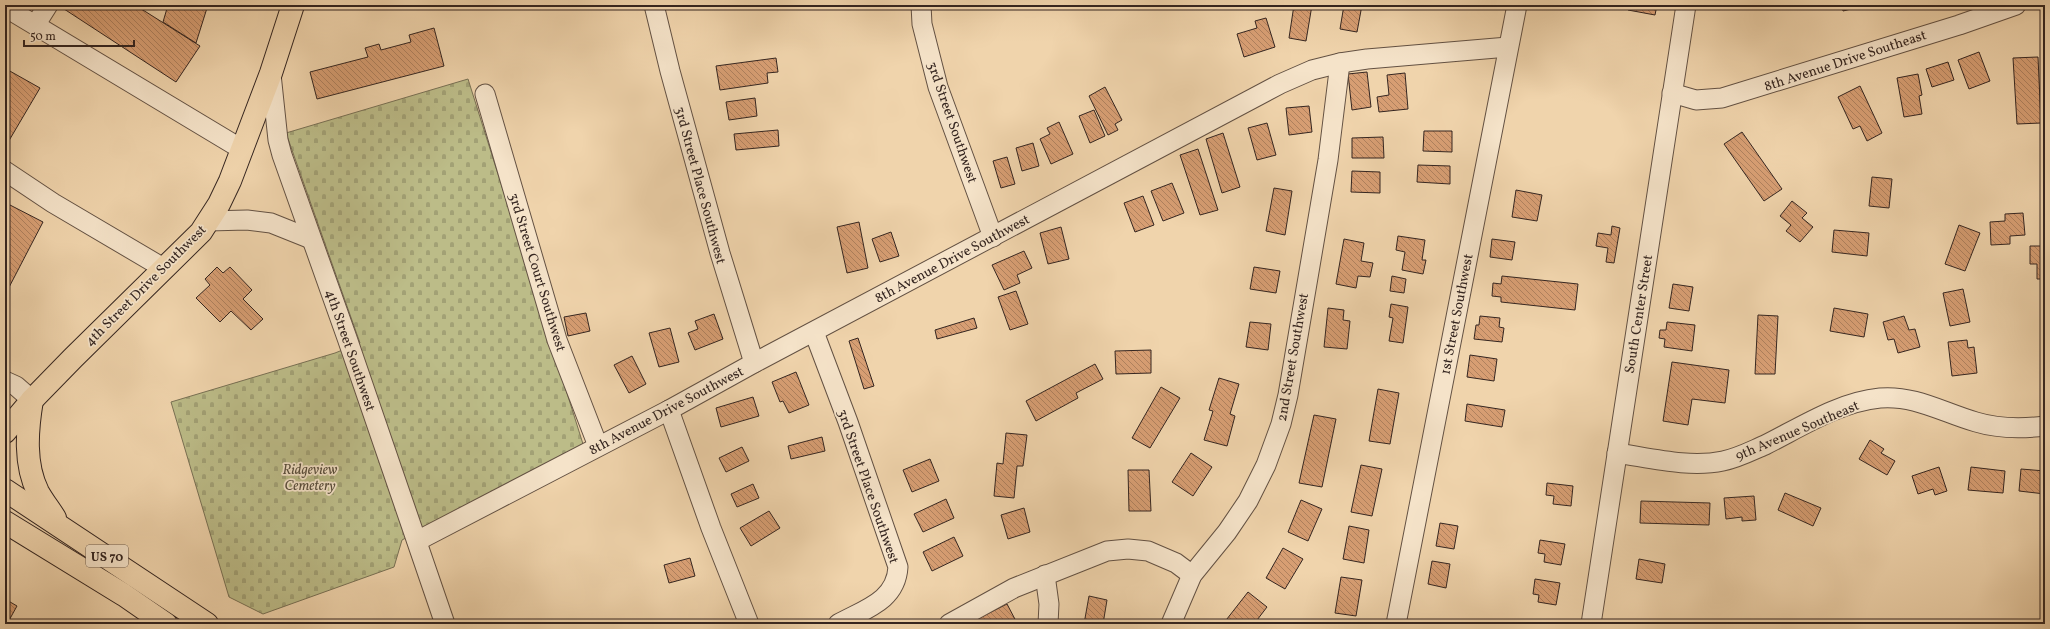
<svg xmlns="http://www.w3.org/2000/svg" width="2050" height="629" font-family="Vollkorn,serif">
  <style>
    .cemetery { fill: url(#cemetery-stones); stroke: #787054 }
    .building { fill: url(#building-back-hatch); stroke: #342520 }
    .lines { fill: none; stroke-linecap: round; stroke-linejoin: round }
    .minor-casing { stroke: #635143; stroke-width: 21 }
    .major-casing { stroke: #342520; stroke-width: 24 }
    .minor { stroke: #f5e3c9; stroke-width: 19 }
    .major { stroke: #f0d4ac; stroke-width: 22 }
    .labels { text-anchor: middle; stroke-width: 3.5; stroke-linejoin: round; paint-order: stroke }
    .shield { fill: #f5e3c9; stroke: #6e5e53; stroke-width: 1 }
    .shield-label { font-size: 13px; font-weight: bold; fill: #342520 }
    .street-label { font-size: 14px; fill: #342520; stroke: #f5e3c9 }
    .park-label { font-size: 14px; font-style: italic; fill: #564b3a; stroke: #f5e3c9 }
  </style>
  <defs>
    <pattern id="cemetery-stones" width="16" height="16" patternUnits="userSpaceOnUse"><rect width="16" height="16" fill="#bcbc88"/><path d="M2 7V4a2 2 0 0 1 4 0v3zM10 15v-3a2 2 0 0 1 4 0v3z" fill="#a2a175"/></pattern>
    <pattern id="building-back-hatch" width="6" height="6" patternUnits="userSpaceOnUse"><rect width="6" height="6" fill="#d79e73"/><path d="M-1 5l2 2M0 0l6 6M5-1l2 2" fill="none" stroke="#af815e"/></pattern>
  </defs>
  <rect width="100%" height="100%" fill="#f0d4ac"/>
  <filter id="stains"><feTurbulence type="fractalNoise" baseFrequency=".005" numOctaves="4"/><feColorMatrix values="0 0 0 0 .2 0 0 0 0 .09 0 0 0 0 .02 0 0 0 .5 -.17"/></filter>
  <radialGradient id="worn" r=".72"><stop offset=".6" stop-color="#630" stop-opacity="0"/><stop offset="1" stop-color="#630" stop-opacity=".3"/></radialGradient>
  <polygon class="cemetery" points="468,79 583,444 402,540 394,567 263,614 229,597 171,402 335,353 360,343 286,133"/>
  <g class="building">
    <polygon points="62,5 135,5 200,46 176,82 61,7"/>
    <polygon points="168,5 197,5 207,8 196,43 163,22"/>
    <polygon points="1294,5 1312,5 1306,41 1289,38"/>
    <polygon points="1344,5 1362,5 1357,32 1340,29"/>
    <polygon points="1629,5 1657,5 1655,15 1628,10"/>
    <polygon points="1842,5 1867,5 1843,11"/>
    <polygon points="1266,18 1275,47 1244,57 1237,34 1257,28 1255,21"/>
    <polygon points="434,28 444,66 317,99 310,72 368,57 365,48 379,44 381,50 411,42 409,35"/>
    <polygon points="1979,52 1990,81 1969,89 1958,60"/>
    <polygon points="2038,57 2041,123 2017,124 2013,58"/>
    <polygon points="776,58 778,72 767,73 768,83 720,90 716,66"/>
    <polygon points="1948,62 1954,80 1932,87 1926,69"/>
    <polygon points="8,70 40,88 7,144 5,142 5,74"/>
    <polygon points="1367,72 1371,107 1352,110 1348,74"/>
    <polygon points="1405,73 1408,109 1379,112 1377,97 1389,95 1387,75"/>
    <polygon points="1918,74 1922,95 1919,96 1922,114 1904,117 1897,78"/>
    <polygon points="1860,86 1882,133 1867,141 1860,126 1853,129 1838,97"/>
    <polygon points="1105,87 1122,120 1115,124 1118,130 1108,135 1089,96"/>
    <polygon points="755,98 757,116 729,120 726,102"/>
    <polygon points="1309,106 1312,132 1289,135 1286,108"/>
    <polygon points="1094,110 1105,136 1090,143 1079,116"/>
    <polygon points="1059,122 1073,154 1051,164 1040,139 1050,134 1047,128"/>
    <polygon points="1267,123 1276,155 1257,160 1248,128"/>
    <polygon points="778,130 779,146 736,150 734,134"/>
    <polygon points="1424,131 1452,131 1452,152 1423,151"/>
    <polygon points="1742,132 1782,189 1764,201 1724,144"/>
    <polygon points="1223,133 1240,187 1222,193 1206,139"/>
    <polygon points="1383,137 1384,158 1352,158 1352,138"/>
    <polygon points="1033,143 1039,166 1022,171 1016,148"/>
    <polygon points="1198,149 1218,210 1200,215 1180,155"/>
    <polygon points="1007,157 1015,184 1001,188 993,161"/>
    <polygon points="1418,165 1450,166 1450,184 1417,182"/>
    <polygon points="1352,171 1380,172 1380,193 1351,192"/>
    <polygon points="1872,177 1892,179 1889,208 1869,206"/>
    <polygon points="1172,183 1184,213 1163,221 1151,191"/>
    <polygon points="1274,188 1292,191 1285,235 1266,231"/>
    <polygon points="1516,190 1542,195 1537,221 1512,217"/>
    <polygon points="1143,196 1154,225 1135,232 1124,203"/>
    <polygon points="1792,201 1807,213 1802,218 1813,227 1800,242 1786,231 1791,225 1780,216"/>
    <polygon points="10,205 43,222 5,295 5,215"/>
    <polygon points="2023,213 2025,235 2010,236 2010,244 1991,245 1990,222 2005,221 2005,214"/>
    <polygon points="859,222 868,268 847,273 837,227"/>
    <polygon points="1959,225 1980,233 1965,271 1945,264"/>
    <polygon points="1612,226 1620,228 1614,263 1606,262 1608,248 1596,246 1598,233 1611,235"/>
    <polygon points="1061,227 1069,259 1048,264 1040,233"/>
    <polygon points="1834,230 1869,233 1867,256 1832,252"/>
    <polygon points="891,232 899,256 880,262 872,239"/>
    <polygon points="1398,236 1425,240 1422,260 1426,260 1423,274 1402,270 1405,252 1396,250"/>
    <polygon points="1344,239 1364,243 1361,261 1373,263 1370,277 1358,276 1356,288 1336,284"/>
    <polygon points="1492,239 1515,242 1512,260 1490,257"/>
    <polygon points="2030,246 2045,246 2045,279 2037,279 2037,264 2030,264"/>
    <polygon points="1024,251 1032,268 1017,275 1020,283 1004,290 992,265"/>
    <polygon points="217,267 223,273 230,267 252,290 243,299 263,319 251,330 231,311 220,322 196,298 210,285 205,279"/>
    <polygon points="1254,267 1280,271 1276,293 1250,289"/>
    <polygon points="1392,276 1406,279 1404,293 1390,291"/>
    <polygon points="1502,276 1578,284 1575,310 1501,302 1501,297 1492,296 1493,283 1501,284"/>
    <polygon points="1673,284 1693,287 1689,311 1669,308"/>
    <polygon points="1963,289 1970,322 1950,326 1943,293"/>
    <polygon points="1016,291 1028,324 1010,330 998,297"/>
    <polygon points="1391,304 1408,307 1403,343 1389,341 1393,318 1389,317"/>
    <polygon points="1328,308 1344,310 1343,320 1350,321 1347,349 1324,347"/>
    <polygon points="1834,308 1868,314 1864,337 1830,331"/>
    <polygon points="586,313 590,331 568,336 564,317"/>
    <polygon points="714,314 723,339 695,350 688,333 698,329 695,321"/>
    <polygon points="1758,315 1778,316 1775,374 1755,374"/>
    <polygon points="1480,316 1500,318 1499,327 1504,328 1502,342 1474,339 1476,325 1479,325"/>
    <polygon points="1904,316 1909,330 1915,329 1920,347 1898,353 1894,339 1888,340 1883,322"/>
    <polygon points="974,318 977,328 937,339 935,330"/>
    <polygon points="1250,322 1271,324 1268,350 1246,347"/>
    <polygon points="1667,322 1695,325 1692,351 1664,347 1665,339 1659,338 1660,330 1666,330"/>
    <polygon points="670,328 679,362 659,367 649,333"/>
    <polygon points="858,338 874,386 864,389 849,341"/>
    <polygon points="1967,340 1968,348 1974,347 1977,373 1952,376 1948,342"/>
    <polygon points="1151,350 1151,373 1116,374 1115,351"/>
    <polygon points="1470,355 1497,359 1494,381 1467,377"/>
    <polygon points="632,356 646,384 629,393 614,365"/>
    <polygon points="1672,362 1729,370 1725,403 1692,399 1688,425 1663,421"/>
    <polygon points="1095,364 1103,379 1076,393 1078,398 1036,421 1026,401"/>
    <polygon points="796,372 809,405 789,413 783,401 780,402 772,382"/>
    <polygon points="1219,378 1239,384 1230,414 1235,416 1227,446 1204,440 1213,411 1209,410"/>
    <polygon points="1161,387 1180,398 1150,448 1132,438"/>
    <polygon points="1378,389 1399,393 1390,444 1369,441"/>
    <polygon points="753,397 759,416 721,427 716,408"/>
    <polygon points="1467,404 1505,410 1502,427 1465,421"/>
    <polygon points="1314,415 1336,419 1322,487 1299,483"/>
    <polygon points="1006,433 1027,435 1023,466 1017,466 1014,498 994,496 997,463 1003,464"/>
    <polygon points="822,437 825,451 791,459 788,446"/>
    <polygon points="1870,440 1884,449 1881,453 1895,461 1887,475 1859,459"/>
    <polygon points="742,447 749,461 726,472 719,458"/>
    <polygon points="1191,453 1212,467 1193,496 1172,482"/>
    <polygon points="930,459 939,481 912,492 903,470"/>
    <polygon points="1361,465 1382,469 1372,516 1351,512"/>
    <polygon points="1939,467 1947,491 1935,495 1933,489 1918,494 1912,476"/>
    <polygon points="1971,467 2005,471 2003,493 1968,490"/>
    <polygon points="2021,469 2045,471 2045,494 2019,491"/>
    <polygon points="1128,470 1149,470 1151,511 1129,511"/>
    <polygon points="1547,483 1573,486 1571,506 1553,504 1554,496 1546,495"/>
    <polygon points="753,484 759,498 737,507 731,494"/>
    <polygon points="1785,493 1821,508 1813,526 1778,510"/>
    <polygon points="1754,496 1756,520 1742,521 1742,517 1726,519 1724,498"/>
    <polygon points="946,499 954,518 923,532 914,514"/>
    <polygon points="1301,500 1322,509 1308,541 1288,532"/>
    <polygon points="1641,501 1710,503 1709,525 1640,523"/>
    <polygon points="1024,508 1030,532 1008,539 1001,515"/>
    <polygon points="769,511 780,528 751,546 740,528"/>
    <polygon points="1440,523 1458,526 1454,549 1436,546"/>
    <polygon points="1349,526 1369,530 1364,563 1343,559"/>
    <polygon points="954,537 963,556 932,571 923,552"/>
    <polygon points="1540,540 1565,544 1561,565 1544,562 1545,554 1538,553"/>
    <polygon points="1283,548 1303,559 1285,589 1266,578"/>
    <polygon points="690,558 695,576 669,583 664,565"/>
    <polygon points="1639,559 1665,564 1662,583 1636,579"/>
    <polygon points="1432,561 1450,564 1446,588 1428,584"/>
    <polygon points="1341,577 1362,580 1356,616 1335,613"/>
    <polygon points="1535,579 1560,583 1556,605 1538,602 1539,595 1533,594"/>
    <polygon points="1248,592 1267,607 1254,624 1223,624"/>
    <polygon points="1089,596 1107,600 1103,624 1084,624"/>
    <polygon points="5,599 17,606 7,624 5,624"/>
    <polygon points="1007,604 1017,623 967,624"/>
  </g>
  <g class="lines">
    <g class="minor-casing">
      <g id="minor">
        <polyline points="654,5 670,71 720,253 754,363"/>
        <polyline points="921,5 922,24 938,87 993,237"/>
        <polyline points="5,7 243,150"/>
        <polyline points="36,24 48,5"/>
        <polyline points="271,74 278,140 282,155 347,338 445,624"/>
        <polyline points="1672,93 1696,100 1722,98 1959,25 2016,5"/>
        <polyline points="485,94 557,340 598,446"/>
        <polyline points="5,171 53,203 165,269"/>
        <polyline points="208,221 247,220 271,223 311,239"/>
        <path d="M814 332 848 422 898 567C896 601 865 609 838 624"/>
        <polyline points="5,381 16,386 32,400"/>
        <polyline points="669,410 711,528 749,624"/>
        <path d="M1617 453C1651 458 1689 468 1723 461 1738 458 1751 451 1765 445 1801 427 1839 402 1880 398 1915 395 1944 413 1976 422 1999 429 2021 429 2045 426"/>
        <polyline points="417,541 669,410 754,363 1280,84 1312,70 1340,63 1367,59 1508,47"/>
        <polyline points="1045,575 1049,604 1048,624"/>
        <polyline points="949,624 1014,588 1107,551 1128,549 1148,551 1176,563 1192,575"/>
        <polyline points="1171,624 1192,575 1227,532 1248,501 1266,465 1281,424 1288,395 1328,160 1340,63"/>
        <polyline points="1396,624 1517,5"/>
        <polyline points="1591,624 1686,5"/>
      </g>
    </g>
    <g class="major-casing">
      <g id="major">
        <path d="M32 400C27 430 24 464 38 492 43 501 50 510 55 518"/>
        <polyline points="5,432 32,400 73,358 201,232 219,204 230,181 271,73 293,5"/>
        <polyline points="5,490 207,624"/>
        <polyline points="5,522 124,595 166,624"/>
      </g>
    </g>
    <use href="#minor" class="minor"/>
    <use href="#major" class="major"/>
  </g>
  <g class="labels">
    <rect class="shield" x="86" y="545" width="42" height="22" rx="3"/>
    <g class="shield-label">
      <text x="107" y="561">US 70</text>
    </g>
    <g class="street-label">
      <text transform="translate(1845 60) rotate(-18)" y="5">8th Avenue Drive Southeast</text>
      <text transform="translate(953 122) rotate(71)" y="5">3rd Street Southwest</text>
      <text transform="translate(701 185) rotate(75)" y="5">3rd Street Place Southwest</text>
      <text transform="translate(952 258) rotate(-28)" y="5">8th Avenue Drive Southwest</text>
      <text transform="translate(538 272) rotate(73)" y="5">3rd Street Court Southwest</text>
      <text transform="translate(145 285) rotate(-45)" y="5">4th Street Drive Southwest</text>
      <text transform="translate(1456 314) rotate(-79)" y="5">1st Street Southwest</text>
      <text transform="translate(1638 314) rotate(-81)" y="5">South Center Street</text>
      <text transform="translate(351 350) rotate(71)" y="5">4th Street Southwest</text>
      <text transform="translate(1292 357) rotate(-80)" y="5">2nd Street Southwest</text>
      <text transform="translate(666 410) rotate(-28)" y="5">8th Avenue Drive Southwest</text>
      <text transform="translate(1797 430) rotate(-23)" y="5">9th Avenue Southeast</text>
      <text transform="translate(869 486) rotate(71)" y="5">3rd Street Place Southwest</text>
    </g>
    <g class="park-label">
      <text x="310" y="474">Ridgeview<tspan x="310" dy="16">Cemetery</tspan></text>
    </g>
  </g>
  <rect width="2050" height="629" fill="none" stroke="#f0d4ac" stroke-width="20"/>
  <rect x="6" y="6" width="2038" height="617" fill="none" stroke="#342520" stroke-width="2"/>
  <rect x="10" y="10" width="2030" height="609" fill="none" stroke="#342520"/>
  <path d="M24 40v6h110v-6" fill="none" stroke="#342520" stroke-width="2"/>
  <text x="30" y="40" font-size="12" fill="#342520" stroke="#f5e3c9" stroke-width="3" paint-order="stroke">50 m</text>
  <rect width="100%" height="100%" filter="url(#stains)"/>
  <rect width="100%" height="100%" fill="url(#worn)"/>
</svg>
